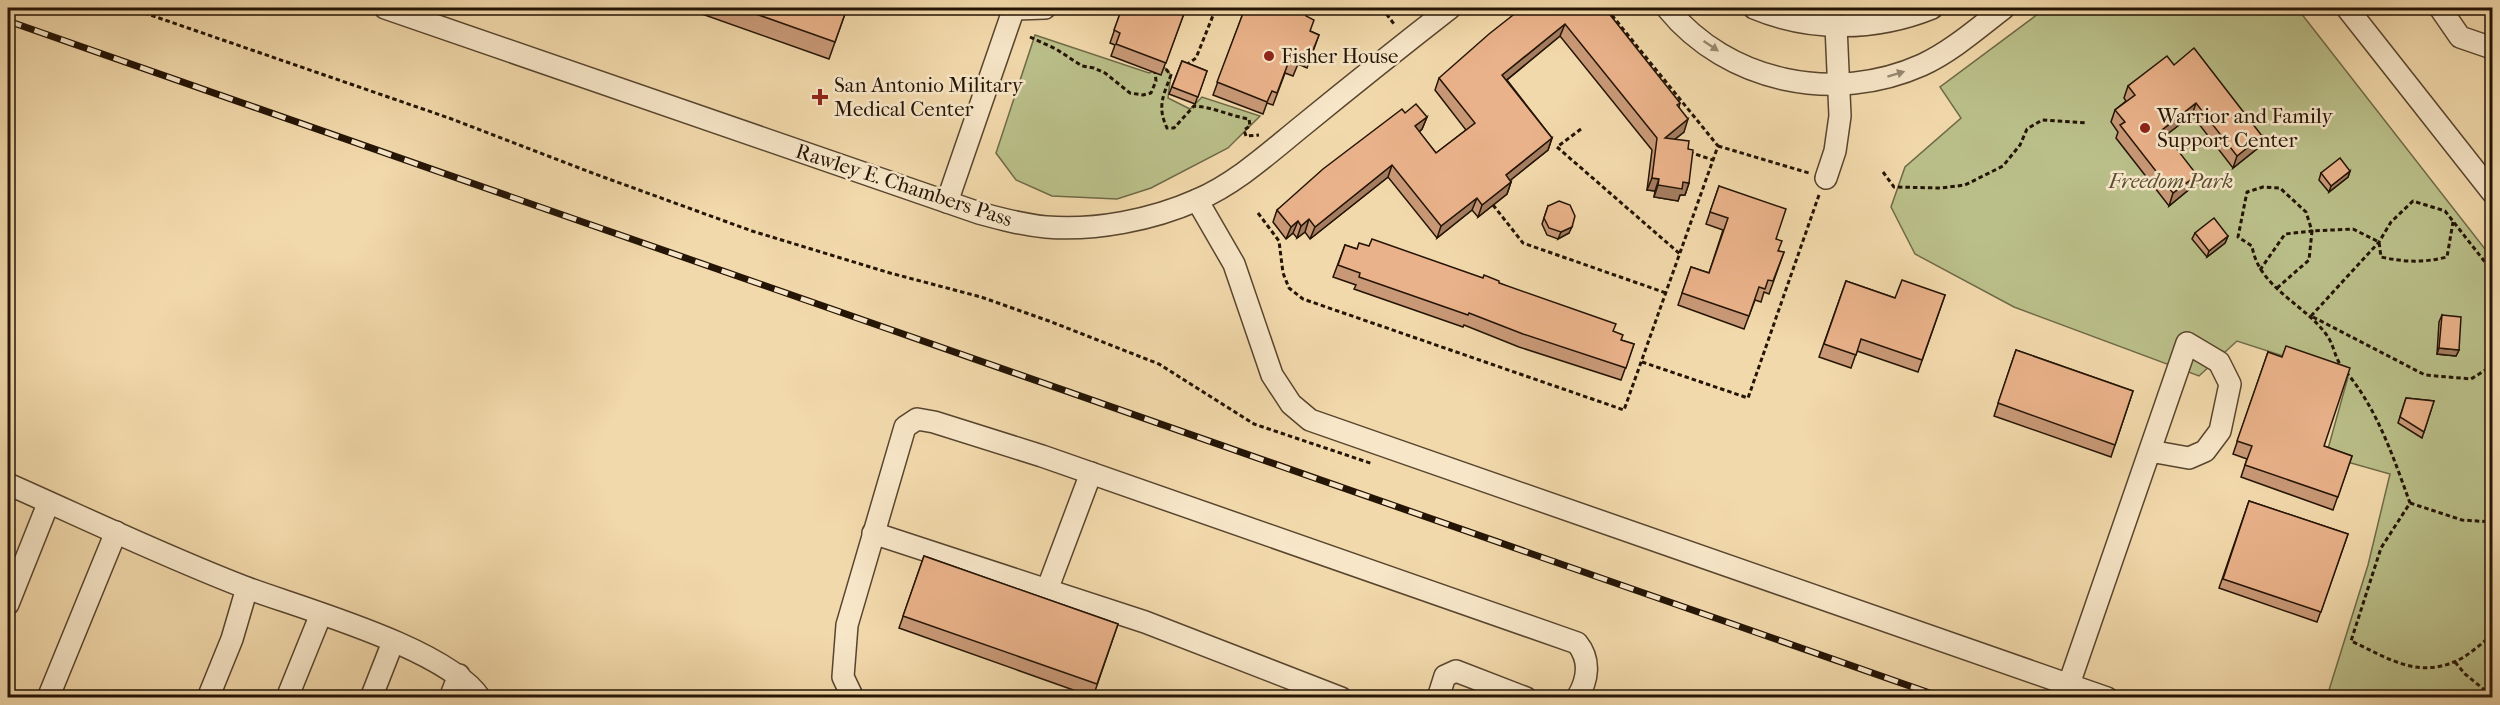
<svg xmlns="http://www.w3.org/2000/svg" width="2500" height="705" font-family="'IM FELL French Canon',serif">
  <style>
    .green { fill: #babf89; stroke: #6f6a47; stroke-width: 1.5 }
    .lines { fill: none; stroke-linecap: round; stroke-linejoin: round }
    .minor-casing { stroke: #58452e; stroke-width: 24 }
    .path { stroke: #241405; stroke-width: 3; stroke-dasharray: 4.5 3; stroke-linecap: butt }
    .minor { stroke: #f7e6c8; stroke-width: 21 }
    .rail-casing { stroke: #241405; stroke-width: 7 }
    .rail { stroke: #f7e6c8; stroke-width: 4.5; stroke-dasharray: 14; stroke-linecap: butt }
    .wall { fill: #c99977; stroke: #241405; stroke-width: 1.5 }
    .shaded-wall { fill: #a47d61; stroke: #241405; stroke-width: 1.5 }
    .building { fill: #eab28a; stroke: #241405; stroke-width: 1.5 }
    .oneway { fill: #988870 }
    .poi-dot { fill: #8f2418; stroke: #f7e6c8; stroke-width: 2 }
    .labels { text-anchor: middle; stroke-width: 5; stroke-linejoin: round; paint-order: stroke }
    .poi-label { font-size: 21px; fill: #241405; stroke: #f7e6c8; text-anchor: start }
    .park-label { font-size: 21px; font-style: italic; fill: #585033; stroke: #f7e6c8 }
    .street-label { font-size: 21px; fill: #241405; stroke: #f7e6c8 }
  </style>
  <rect width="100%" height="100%" fill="#f2d9ab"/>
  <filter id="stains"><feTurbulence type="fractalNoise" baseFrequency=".00333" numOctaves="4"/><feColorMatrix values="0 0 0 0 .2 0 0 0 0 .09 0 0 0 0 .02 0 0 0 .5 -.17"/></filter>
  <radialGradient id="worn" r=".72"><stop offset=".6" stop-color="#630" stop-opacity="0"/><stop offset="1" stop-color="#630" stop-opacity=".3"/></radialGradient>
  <g class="green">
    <polygon points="2046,8 2297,8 2492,258 2492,697 2351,698 2329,690 2368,565 2390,474 2326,456 2348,377 2237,341 2199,376 2014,307 1915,254 1891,207 1905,167 1961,118 1940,87"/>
    <polygon points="1035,35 1149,73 1164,67 1171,75 1168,98 1190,109 1202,97 1260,116 1228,148 1151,188 1117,199 1052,196 1016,180 996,153"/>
  </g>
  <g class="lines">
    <g class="minor-casing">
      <g id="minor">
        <path d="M385 8 979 213C1001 219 1023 225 1046 227 1095 231 1152 220 1197 200 1235 184 1269 153 1301 127 1350 87 1400 47 1450 8"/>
        <path d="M1667 8C1728 83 1835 104 1922 65 1952 51 1978 28 2004 8"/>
        <path d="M1754 8C1811 32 1875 31 1932 8"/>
        <polyline points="2347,8 2492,192"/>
        <polyline points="2440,8 2460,37 2492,48"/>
        <polyline points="1013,9 1045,8"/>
        <polyline points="1826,178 1835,151 1840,116 1836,26"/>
        <polyline points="1197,200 1234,264 1272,375 1291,404 1310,420 2107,698"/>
        <polyline points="947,202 1014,8"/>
        <path d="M8 484C87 519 166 557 247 588 304 609 448 649 480 698"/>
        <polyline points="873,533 1145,622 1341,698"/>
        <polyline points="1047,590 1091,473"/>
        <polyline points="8,604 48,504"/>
        <polyline points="2069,684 2187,343 2219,362 2230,384 2220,431 2205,451 2189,458 2150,451"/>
        <polyline points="48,698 116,532"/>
        <polyline points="208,698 232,639 247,588"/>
        <polyline points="287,698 321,614"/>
        <polyline points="371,698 393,642"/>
        <polyline points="450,698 459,675"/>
        <path d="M853 698 843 677 847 625 905 427 917 419 934 422 1042 456 1577 643C1591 660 1588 680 1577 698"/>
        <polyline points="1438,698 1445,676 1456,671 1526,698"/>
      </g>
    </g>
    <g class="path">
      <polyline points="130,8 449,118 595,174 752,231 890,273 981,297 1049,321 1159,364 1254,424 1373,464"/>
      <polyline points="1382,8 1394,24"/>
      <path d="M1030 37 1056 49 1082 66 1094 68 1105 73 1130 93 1143 95 1151 93 1156 81 1155 72 1164 67 1171 75C1163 96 1157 107 1167 128H1174L1194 106C1213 107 1230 116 1249 119L1250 126 1244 130 1246 136 1259 135"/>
      <polyline points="1186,65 1196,58 1216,8"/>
      <polyline points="1581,129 1557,147 1680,254"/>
      <polyline points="1718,146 1809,173"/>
      <polyline points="1689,152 1713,160"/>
      <polyline points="1883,172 1894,187 1941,188 1965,185 2003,166 2020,145 2027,129 2042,120 2087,123"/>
      <polyline points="1493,205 1523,243 1666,293"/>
      <polyline points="1258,213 1279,241 1283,273 1289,288 1303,299 1624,410 1718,146 1606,8"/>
      <path d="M2260 270 2285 234 2312 231 2306 212 2280 188 2263 187 2247 192 2238 237 2252 246C2259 289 2306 304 2328 337 2334 346 2335 358 2342 367"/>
      <path d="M2277 288 2309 260 2312 231 2353 229 2379 242 2381 257C2404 262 2423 263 2447 257L2453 222"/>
      <polyline points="2311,316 2379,242 2391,222 2413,201 2445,211 2492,271"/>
      <polyline points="2313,317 2425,375 2471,379 2492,366"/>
      <polyline points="1642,362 1748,398 1819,195"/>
      <path d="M2346 372C2377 408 2394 459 2410 503L2381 548 2351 641C2386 657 2415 678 2454 662 2467 657 2481 644 2492 635"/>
      <polyline points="2410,503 2462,520 2492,522"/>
      <polyline points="2455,662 2465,674 2492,696"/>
    </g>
    <use href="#minor" class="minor"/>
    <g class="rail-casing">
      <polyline id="rail" points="8,21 1944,698"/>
    </g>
    <use href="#rail" class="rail"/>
  </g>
  <g class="wall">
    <polygon points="685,8 847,8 829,59"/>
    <polygon points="855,8 869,8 868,12"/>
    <polygon points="1113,8 1186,8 1161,75 1111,56 1115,45 1110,43 1121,11"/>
    <polygon points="1245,8 1306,16 1310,31 1319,35 1307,68 1298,64 1293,76 1285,73 1273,105 1267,103 1263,114 1213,95"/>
    <polygon points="1601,8 1680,103 1679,107 1684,132 1675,139 1688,149 1689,183 1685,195 1680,195 1678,201 1654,197 1655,191 1647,190 1652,150 1560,36 1507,80 1552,138 1548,150 1510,180 1511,182 1507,194 1478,217 1472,210 1437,238 1388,177 1310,239 1305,232 1297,238 1293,233 1286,239 1273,222 1277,210 1405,113 1427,117 1422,129 1419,132 1436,153 1466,130 1435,90 1439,78"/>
    <polygon points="1182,61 1207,71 1195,104 1169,94"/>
    <polygon points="2174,65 2262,136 2258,148 2233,168 2192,115 2166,135 2192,187 2169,206 2116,138 2118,132 2111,122 2115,110 2126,101 2124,98 2128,86"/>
    <polygon points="2350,171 2348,177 2329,192 2319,180 2321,173"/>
    <polygon points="1719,186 1776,239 1778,251 1784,252 1769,294 1764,292 1761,302 1755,300 1744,329 1678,305 1691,267 1709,273 1723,230 1706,224"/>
    <polygon points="1548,206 1569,233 1558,239 1547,235 1542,224"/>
    <polygon points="2195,233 2228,236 2225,243 2207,257 2192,239"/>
    <polygon points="1345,245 1357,249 1369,246 1499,283 1613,331 1621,340 1634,344 1621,380 1519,347 1464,325 1463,327 1354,289 1356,285 1333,277"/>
    <polygon points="1846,281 1895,298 1945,295 1918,372 1857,351 1851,368 1819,357"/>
    <polygon points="2442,315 2459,350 2456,356 2437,354 2439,322"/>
    <polygon points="2016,350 2133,391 2111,457 1994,416"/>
    <polygon points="2268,352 2324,446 2352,456 2333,510 2241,477 2247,459 2233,454"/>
    <polygon points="2406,398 2434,401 2422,438 2398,423"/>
    <polygon points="2249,501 2348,534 2317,622 2219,588"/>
    <polygon points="924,556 1118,624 1093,697 899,628"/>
  </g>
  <g class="shaded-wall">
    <polygon points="1565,24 1560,36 1498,87 1502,75"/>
    <polygon points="2196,103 2192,115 2157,142 2162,130"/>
    <polygon points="1427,117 1422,129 1411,139 1415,126"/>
    <polygon points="1688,119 1684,132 1661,150 1665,138"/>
    <polygon points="2262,136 2258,148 2233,168 2237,156"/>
    <polygon points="1552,138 1548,150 1502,187 1506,175"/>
    <polygon points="1392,165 1388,177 1310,239 1315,227"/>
    <polygon points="2350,171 2348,177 2329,192 2331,186"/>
    <polygon points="2197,175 2192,187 2169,206 2173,193"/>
    <polygon points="1652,178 1659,179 1655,191 1647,190"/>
    <polygon points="1511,182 1507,194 1478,217 1482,205"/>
    <polygon points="1683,182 1689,183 1685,195 1680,195 1678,201 1654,197 1658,185"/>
    <polygon points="1477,198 1472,210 1437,238 1441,226"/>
    <polygon points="1309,219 1305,232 1297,238 1301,226"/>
    <polygon points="1298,221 1293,233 1286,239 1291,227"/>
    <polygon points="1572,227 1569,233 1558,239 1561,232"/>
    <polygon points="2228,236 2225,243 2207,257 2209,251"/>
    <polygon points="2439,348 2459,350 2456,356 2437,354"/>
  </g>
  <g class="building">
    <polygon points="739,8 847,8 835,42"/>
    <polygon points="1122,8 1186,8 1166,63 1116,44 1120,33 1114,30"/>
    <polygon points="1245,8 1309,8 1306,16 1314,20 1310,31 1319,35 1311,55 1303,52 1298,64 1289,61 1277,93 1272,91 1267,102 1217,82"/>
    <polygon points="1522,8 1601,8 1605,13 1607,11 1680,103 1677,105 1688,119 1665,138 1689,141 1688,149 1693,150 1689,183 1683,182 1682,189 1658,185 1659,179 1652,178 1657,138 1565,24 1502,75 1552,138 1506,175 1511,182 1482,205 1477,198 1441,226 1392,165 1315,227 1309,219 1301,226 1298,221 1291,227 1277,210 1323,169 1402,109 1405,113 1416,104 1427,117 1415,126 1436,153 1475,123 1439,78 1489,34"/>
    <polygon points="2194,48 2262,136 2237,156 2196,103 2162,130 2197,175 2173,193 2120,125 2125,122 2115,110 2135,95 2128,86 2167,56 2174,65"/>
    <polygon points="1182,61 1207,71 1198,97 1172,87"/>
    <polygon points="2340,158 2350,171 2331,186 2321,173"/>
    <polygon points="1719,186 1786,209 1776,239 1782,241 1778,251 1784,252 1773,281 1768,280 1765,289 1759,287 1749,316 1682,293 1691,267 1709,273 1728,218 1710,212"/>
    <polygon points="1559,201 1570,205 1575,216 1572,227 1561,232 1549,228 1544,218 1548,206"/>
    <polygon points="2214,218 2228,236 2209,251 2195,233"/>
    <polygon points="1372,239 1483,278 1484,275 1499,281 1499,283 1616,324 1613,331 1623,335 1621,340 1634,344 1626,368 1523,334 1469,313 1468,315 1359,277 1360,273 1338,265 1345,245 1357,249 1359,243 1369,246"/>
    <polygon points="1902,280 1945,295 1922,360 1861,339 1856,355 1824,344 1846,281 1895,298"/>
    <polygon points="2442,315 2461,317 2459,350 2439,348"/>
    <polygon points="2286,346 2350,368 2324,446 2352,456 2338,497 2245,465 2252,446 2237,441 2268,352 2282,357"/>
    <polygon points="2016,350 2133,391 2115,445 1998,403"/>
    <polygon points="2406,398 2434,401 2424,432 2400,417"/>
    <polygon points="2249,501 2348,534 2321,612 2223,579"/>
    <polygon points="924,556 1118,624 1097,684 903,616"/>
  </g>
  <defs><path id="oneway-solid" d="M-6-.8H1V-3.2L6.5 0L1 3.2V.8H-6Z" transform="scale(1.5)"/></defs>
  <g class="oneway">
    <use href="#oneway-solid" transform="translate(1711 46) rotate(34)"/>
    <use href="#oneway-solid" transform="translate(1896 74) rotate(-17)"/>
  </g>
  <g class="poi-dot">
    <circle cx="1269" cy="56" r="6"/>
    <path d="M817 88h6v6h6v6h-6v6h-6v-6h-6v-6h6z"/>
    <circle cx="2145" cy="128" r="6"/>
  </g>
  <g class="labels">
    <g class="poi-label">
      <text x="1281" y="63">Fisher House</text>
      <text x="834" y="92">San Antonio Military<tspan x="834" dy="24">Medical Center</tspan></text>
      <text x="2157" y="123">Warrior and Family<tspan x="2157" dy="24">Support Center</tspan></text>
    </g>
    <g class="park-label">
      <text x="2171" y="188">Freedom Park</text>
    </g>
    <g class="street-label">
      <text transform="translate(904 185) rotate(18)" y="7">Rawley E. Chambers Pass</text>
    </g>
  </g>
  <rect width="2500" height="705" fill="none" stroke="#f2d9ab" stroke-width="30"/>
  <rect x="9" y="9" width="2482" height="687" fill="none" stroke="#241405" stroke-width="3"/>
  <rect x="15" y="15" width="2470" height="675" fill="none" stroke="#241405" stroke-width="1.5"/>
  <rect width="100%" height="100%" filter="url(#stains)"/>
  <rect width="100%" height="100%" fill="url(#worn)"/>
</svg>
